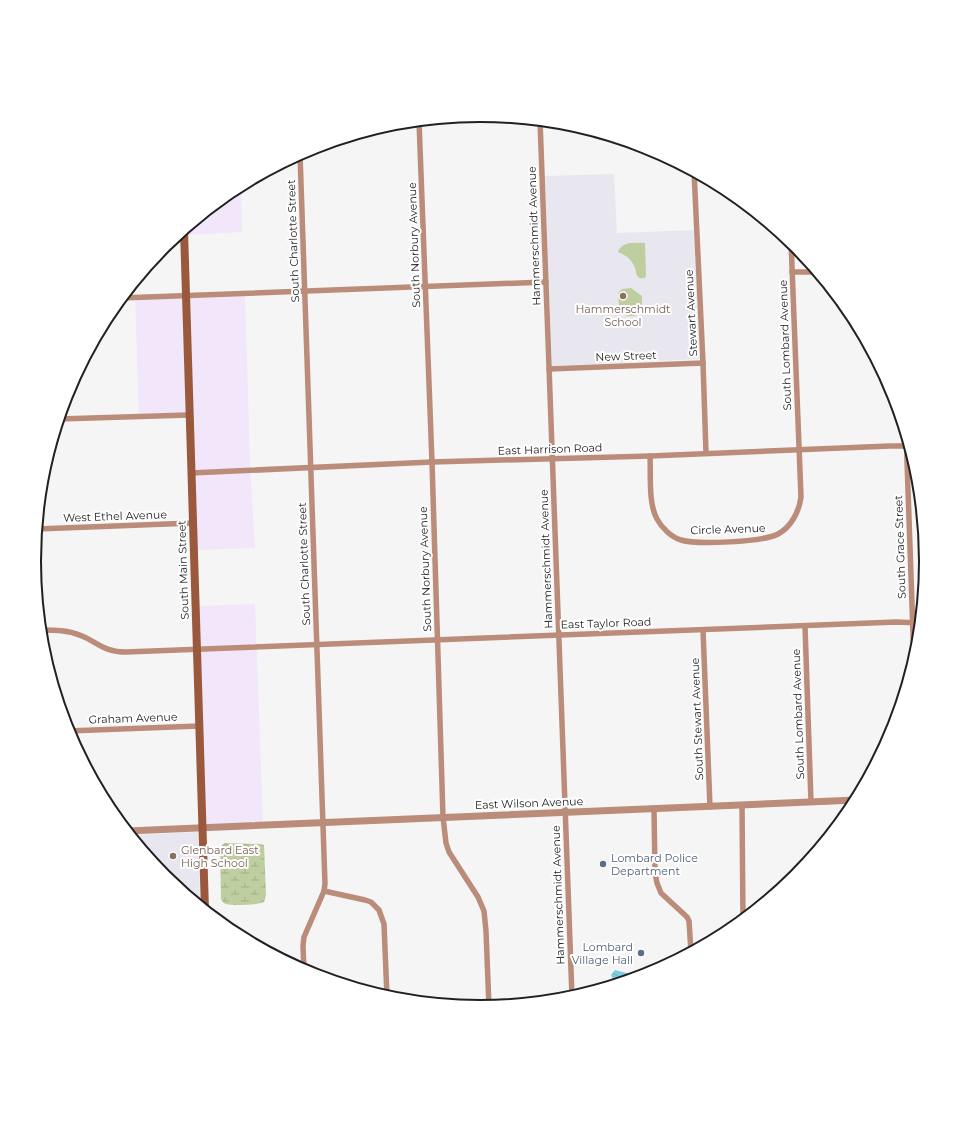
<svg xmlns="http://www.w3.org/2000/svg" width="961" height="1122" font-family="Montserrat,sans-serif">
  <style>
    .commercial { fill: #f2e6fa }
    .built { fill: #e8e7f0 }
    .green { fill: #bece9e }
    .wetland { fill: url(#wetland-marsh) }
    .water { fill: url(#water-waves) }
    .lines { fill: none; stroke-linecap: round; stroke-linejoin: round }
    .minor { stroke: #ba8c79; stroke-width: 5.5 }
    .tertiary { stroke: #ba8c79; stroke-width: 7 }
    .secondary { stroke: #9a593c; stroke-width: 8 }
    .education-dot { fill: #8d6e63; stroke: #fff; stroke-width: 1.5 }
    .service-dot { fill: #5c6f8a; stroke: #fff; stroke-width: 1.5 }
    .labels { text-anchor: middle; stroke-width: 4; stroke-linejoin: round; paint-order: stroke }
    .street-label { font-size: 11px; fill: #212122; stroke: #fff }
    .education-label { font-size: 11px; fill: #785e54; stroke: #fff }
    .service-label { font-size: 11px; fill: #4e5e75; stroke: #fff; text-anchor: start }
    .rim { fill: none; stroke: #212122; stroke-width: 2 }
  </style>
  <defs>
    <pattern id="wetland-marsh" width="20" height="14" patternUnits="userSpaceOnUse"><rect width="20" height="14" fill="#bece9e"/><path d="M1 5h8M5 5V1M11 12h8M15 12V8" fill="none" stroke="#a3b188"/></pattern>
    <pattern id="water-waves" width="16" height="10" patternUnits="userSpaceOnUse"><rect width="16" height="10" fill="#80cde1"/><path d="M0 5q4-4 8 0t8 0" fill="none" stroke="#6eb0c1"/></pattern>
  </defs>
  <rect width="100%" height="100%" fill="#f5f5f6"/>
  <g class="commercial">
    <polygon points="241,185 242,232 186,235 185,228 233,190"/>
    <polygon points="183,293 186,416 139,418 135,295"/>
    <polygon points="245,296 250,462 255,548 197,550 188,298"/>
    <polygon points="255,604 263,823 204,826 198,606"/>
  </g>
  <g class="built">
    <polygon points="614,174 617,233 694,230 700,359 552,366 545,176"/>
    <polygon points="198,832 200,906 165,877 131,835"/>
  </g>
  <g class="green">
    <path d="M645 243 646 275 645 278C642 278 640 279 638 277 636 275 636 270 635 268 632 260 626 255 618 252 622 241 635 243 645 243Z"/>
    <polygon points="631,288 642,296 642,304 639,308 639,312 635,316 627,316 623,313 623,309 619,305 618,293 622,289"/>
  </g>
  <path class="wetland" d="M225 843 260 844 264 845 266 895 264 902C258 905 233 906 226 904 223 903 223 902 221 899L220 849 222 845Z"/>
  <polygon class="water" points="615,970 638,976 639,977 615,984 611,975"/>
  <g class="lines">
    <g class="minor">
      <polyline points="540,120 572,997"/>
      <polyline points="419,121 432,462 443,817 446,843 449,852 478,897 484,911 486,931 489,1007"/>
      <polyline points="300,154 325,884 324,891 304,937 303,946 304,970"/>
      <polyline points="694,171 703,363 706,453"/>
      <polyline points="792,272 818,272"/>
      <polyline points="121,298 546,282"/>
      <polyline points="549,369 703,363"/>
      <polyline points="59,419 189,415"/>
      <polyline points="906,432 914,662"/>
      <path d="M650 456C651 474 648 503 657 519 662 528 671 537 681 540 697 545 763 542 778 534 791 527 799 512 801 497L791 241"/>
      <polyline points="191,473 432,462 650,456 890,446 910,446"/>
      <polyline points="37,529 193,523"/>
      <polyline points="805,626 811,802"/>
      <path d="M41 630C55 630 68 630 82 636 99 643 104 652 126 652L896 622 921 623"/>
      <polyline points="703,630 710,807"/>
      <polyline points="68,731 199,726"/>
      <polyline points="742,805 743,920"/>
      <polyline points="654,809 655,873 657,883 661,893 687,917 689,921 691,952"/>
      <polyline points="324,891 365,900 371,902 379,910 384,924 387,997"/>
    </g>
    <polyline class="tertiary" points="127,831 856,800"/>
    <polyline class="secondary" points="184,230 205,910"/>
  </g>
  <g class="education-dot">
    <circle cx="623" cy="296" r="4"/>
    <circle cx="173" cy="856" r="4"/>
  </g>
  <g class="service-dot">
    <circle cx="603" cy="864" r="4"/>
    <circle cx="641" cy="953" r="4"/>
  </g>
  <g class="labels">
    <g class="street-label">
      <text transform="translate(534 236) rotate(-92)" y="4">Hammerschmidt Avenue</text>
      <text transform="translate(293 241) rotate(-92)" y="4">South Charlotte Street</text>
      <text transform="translate(414 245) rotate(-92)" y="4">South Norbury Avenue</text>
      <text transform="translate(691 313) rotate(-93)" y="4">Stewart Avenue</text>
      <text transform="translate(785 345) rotate(-92)" y="4">South Lombard Avenue</text>
      <text transform="translate(626 356) rotate(-2)" y="4">New Street</text>
      <text transform="translate(550 449) rotate(-2)" y="4">East Harrison Road</text>
      <text transform="translate(115 516) rotate(-2)" y="4">West Ethel Avenue</text>
      <text transform="translate(728 529) rotate(-2)" y="4">Circle Avenue</text>
      <text transform="translate(900 547) rotate(-92)" y="4">South Grace Street</text>
      <text transform="translate(546 559) rotate(-92)" y="4">Hammerschmidt Avenue</text>
      <text transform="translate(304 564) rotate(-92)" y="4">South Charlotte Street</text>
      <text transform="translate(425 569) rotate(-92)" y="4">South Norbury Avenue</text>
      <text transform="translate(183 570) rotate(-92)" y="4">South Main Street</text>
      <text transform="translate(606 623) rotate(-2)" y="4">East Taylor Road</text>
      <text transform="translate(798 714) rotate(-92)" y="4">South Lombard Avenue</text>
      <text transform="translate(133 718) rotate(-2)" y="4">Graham Avenue</text>
      <text transform="translate(697 719) rotate(-92)" y="4">South Stewart Avenue</text>
      <text transform="translate(529 803) rotate(-2)" y="4">East Wilson Avenue</text>
      <text transform="translate(558 895) rotate(-92)" y="4">Hammerschmidt Avenue</text>
    </g>
    <g class="education-label">
      <text x="623" y="313">Hammerschmidt<tspan x="623" dy="13">School</tspan></text>
      <text x="181" y="854" text-anchor="start">Glenbard East<tspan x="181" dy="13">High School</tspan></text>
    </g>
    <g class="service-label">
      <text x="611" y="862">Lombard Police<tspan x="611" dy="13">Department</tspan></text>
      <text x="633" y="951" text-anchor="end">Lombard<tspan x="633" dy="13">Village Hall</tspan></text>
    </g>
  </g>
  <path d="M0 0H961V1122H0ZM41 561a439 439 0 1 1 878 0a439 439 0 1 1-878 0Z" fill="#fff" fill-rule="evenodd"/>
  <path class="rim" d="M41 561a439 439 0 1 1 878 0a439 439 0 1 1-878 0Z"/>
</svg>
